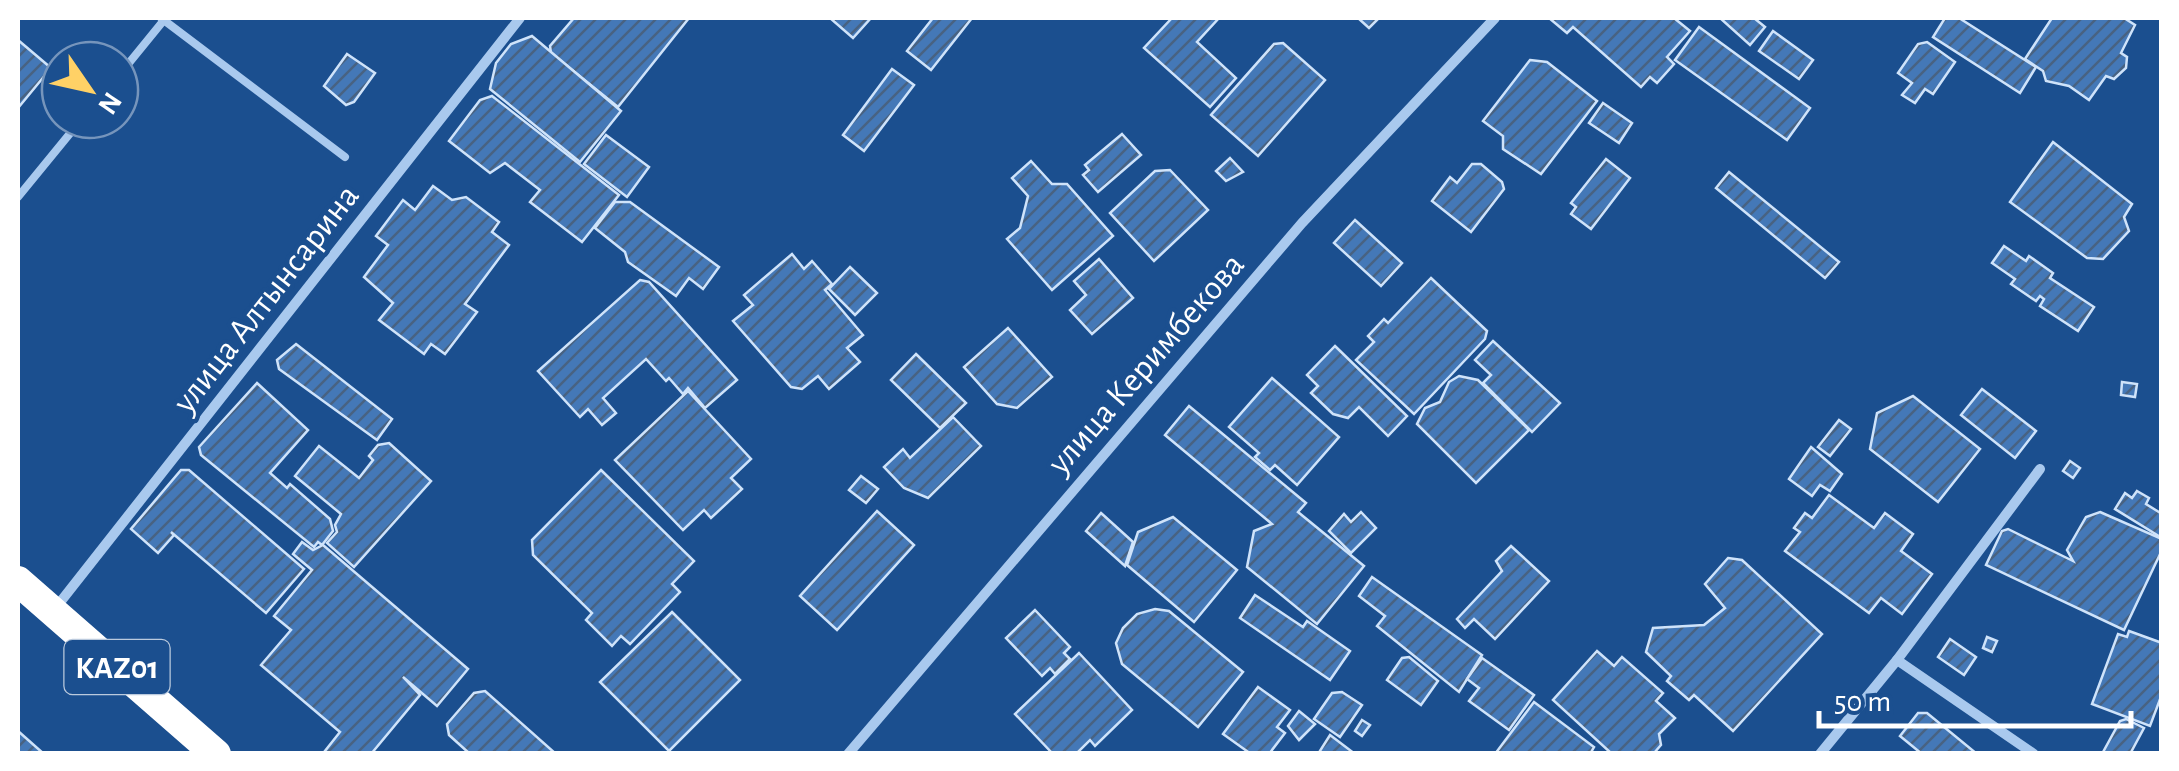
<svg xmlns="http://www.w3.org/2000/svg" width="2179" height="771" font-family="'Alegreya Sans',sans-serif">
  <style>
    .building { fill: url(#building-hatch); stroke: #cfe3fa; stroke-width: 2.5 }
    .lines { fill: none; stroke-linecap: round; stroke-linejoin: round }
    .lane { stroke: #a9c9ee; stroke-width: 8 }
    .street { stroke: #a9c9ee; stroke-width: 10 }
    .highway { stroke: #fff; stroke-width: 30 }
    .labels { text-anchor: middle; stroke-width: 9; stroke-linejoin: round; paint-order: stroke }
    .shield { fill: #1b4f8f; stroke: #bbcadd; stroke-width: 2.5 }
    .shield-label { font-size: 32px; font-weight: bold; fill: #fff }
    .street-label { font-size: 35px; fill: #fff; stroke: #1b4f8f }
  </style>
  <defs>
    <pattern id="building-hatch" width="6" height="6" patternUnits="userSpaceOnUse" patternTransform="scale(2.5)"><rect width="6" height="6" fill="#4478b7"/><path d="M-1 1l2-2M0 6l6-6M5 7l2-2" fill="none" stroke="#486282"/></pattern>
  </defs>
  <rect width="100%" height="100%" fill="#1b4f8f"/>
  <g class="building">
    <polygon points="574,18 689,18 618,107 551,53 550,46"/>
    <polygon points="830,18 871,18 853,38"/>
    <polygon points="933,18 972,18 931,70 907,51"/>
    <polygon points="1172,18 1219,18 1197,42 1236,78 1210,107 1144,48"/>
    <polygon points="1358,18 1379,18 1369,28"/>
    <polygon points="1549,18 1674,18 1690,31 1667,57 1674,64 1657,83 1650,77 1641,87 1573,27 1567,33"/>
    <polygon points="1720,18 1754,18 1765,27 1750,45"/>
    <polygon points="1945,18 1959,18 2036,67 2020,93 1933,37"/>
    <polygon points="2052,18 2124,18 2135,25 2121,53 2127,57 2126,68 2114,79 2106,76 2089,100 2069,86 2046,81 2043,71 2025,59"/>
    <polygon points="1699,27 1810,108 1787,140 1675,60"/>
    <polygon points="1773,31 1813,60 1799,79 1759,51"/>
    <polygon points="532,36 621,111 580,162 490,89 496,63 511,44"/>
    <polygon points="18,40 51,68 18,108"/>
    <polygon points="1927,42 1955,62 1933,94 1925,89 1915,103 1902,95 1912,83 1898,73 1918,44"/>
    <polygon points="1283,43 1325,80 1258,156 1211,115 1274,44"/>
    <polygon points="347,54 375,73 354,102 346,105 324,86"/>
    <polygon points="1530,60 1547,62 1597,101 1541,174 1503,149 1503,136 1483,121"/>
    <polygon points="892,69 914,85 864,151 843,135"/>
    <polygon points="492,96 619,195 582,242 530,202 540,190 505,163 490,173 449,141 480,100"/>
    <polygon points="1603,103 1632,123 1619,143 1589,123"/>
    <polygon points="1122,134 1141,155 1098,192 1083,175 1089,170 1085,165"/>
    <polygon points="606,135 649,167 627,197 584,164"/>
    <polygon points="2053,142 2132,204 2124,217 2129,231 2103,259 2087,258 2010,202"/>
    <polygon points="1230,158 1243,172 1226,181 1216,171"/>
    <polygon points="1606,159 1630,178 1591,229 1571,214 1576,207 1571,203"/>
    <polygon points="1031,161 1052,184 1067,184 1113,236 1052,290 1007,239 1020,228 1028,196 1012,178"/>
    <polygon points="1472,164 1481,164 1502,182 1504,189 1471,232 1432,201 1450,177 1457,183"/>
    <polygon points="1170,170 1208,210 1154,261 1110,213 1155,171"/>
    <polygon points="1729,172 1839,262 1825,278 1716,188"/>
    <polygon points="433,186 452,200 466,197 499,222 492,232 509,245 465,304 477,312 445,354 431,344 424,354 379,320 393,303 364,277 388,245 376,236 403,200 415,210"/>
    <polygon points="615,202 630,202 719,267 703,289 689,278 676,296 628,262 625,252 595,228"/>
    <polygon points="1355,220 1402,263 1381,286 1334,243"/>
    <polygon points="2004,246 2026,261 2029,256 2053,273 2050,278 2094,307 2078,331 2040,306 2044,299 2040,296 2036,301 2011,284 2015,279 1992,263"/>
    <polygon points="792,254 804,269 812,261 832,284 825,290 863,335 847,348 860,362 829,389 818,376 802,389 791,387 733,321 753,305 744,295"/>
    <polygon points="1099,259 1133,298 1092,334 1070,310 1086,295 1074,281"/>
    <polygon points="850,267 877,293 855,315 829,289"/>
    <polygon points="1431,278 1487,331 1485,339 1414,414 1356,360 1374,342 1368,336 1384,319 1388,323"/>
    <polygon points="640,280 649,282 737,380 705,408 688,388 683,394 669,378 666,381 646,359 603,398 616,413 602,425 588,409 580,417 538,371"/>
    <polygon points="1008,328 1052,377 1017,408 997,404 964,367"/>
    <polygon points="1493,341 1560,403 1532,432 1483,383 1491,375 1475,360"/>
    <polygon points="296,344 392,419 377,440 279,369 277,360"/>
    <polygon points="1335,346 1407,416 1388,436 1359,407 1348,418 1333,414 1311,393 1318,386 1307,375"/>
    <polygon points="916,354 966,403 940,428 891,380"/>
    <polygon points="1459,376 1478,380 1529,430 1476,483 1417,424 1425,408 1440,402 1449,382"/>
    <polygon points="1272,378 1339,437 1297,485 1275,465 1270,470 1255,457 1259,453 1229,427"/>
    <polygon points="2122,382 2137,384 2135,397 2121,395"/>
    <polygon points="257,383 308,430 270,473 287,488 290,484 330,519 333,531 322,545 318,542 314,547 201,455 199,447"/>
    <polygon points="1982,389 2036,431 2015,458 1961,415"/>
    <polygon points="688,391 751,459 731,478 742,489 711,518 704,510 683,530 615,460"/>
    <polygon points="1913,396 1980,449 1938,502 1870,449 1877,413"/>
    <polygon points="1189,406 1306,503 1298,512 1364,566 1317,624 1247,567 1254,531 1272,524 1165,435"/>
    <polygon points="953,417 981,446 928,498 904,488 884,467 903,449 910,458"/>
    <polygon points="1839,420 1851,429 1830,456 1818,447"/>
    <polygon points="389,443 431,481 354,567 327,543 337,532 335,525 341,514 295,476 319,446 359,478 373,460 369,456 378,445"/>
    <polygon points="1811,447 1842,474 1830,491 1820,485 1812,496 1789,479"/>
    <polygon points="2070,461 2080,468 2073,478 2063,471"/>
    <polygon points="181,470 189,470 304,569 266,613 171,532 174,535 158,553 131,529"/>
    <polygon points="601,470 694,561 672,584 680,592 630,644 621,636 612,646 586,620 592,613 533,555 532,540"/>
    <polygon points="861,476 878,489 866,503 849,490"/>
    <polygon points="2137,491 2149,498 2146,504 2162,514 2162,538 2115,509 2125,493 2132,498"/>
    <polygon points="1829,495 1874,528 1885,513 1913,534 1901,551 1932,574 1902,614 1881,598 1869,613 1785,551 1800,532 1794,528 1805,513 1812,518"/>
    <polygon points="877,511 914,545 837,630 800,596"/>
    <polygon points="1361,512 1376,528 1351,553 1329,531 1344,514 1351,522"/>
    <polygon points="2100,512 2162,539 2162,550 2124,630 1986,565 2002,531 2008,529 2073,561 2067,550 2086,517"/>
    <polygon points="1101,513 1133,542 1125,566 1086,531"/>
    <polygon points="1173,517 1237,570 1194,622 1127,565 1138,532"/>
    <polygon points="302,542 313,550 323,545 468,669 437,706 403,677 420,695 371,754 328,754 325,751 340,732 261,665 291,630 274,616 312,570 293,554"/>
    <polygon points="1511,546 1549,581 1495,639 1474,619 1465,628 1457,619 1502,571 1496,561"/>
    <polygon points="1728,558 1742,560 1822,634 1733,731 1694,695 1689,700 1667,681 1671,676 1646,652 1653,628 1704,625 1725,608 1705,584"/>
    <polygon points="1372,577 1482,655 1459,692 1377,626 1385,616 1359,596"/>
    <polygon points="1255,595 1303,627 1307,621 1350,651 1330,680 1240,618"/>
    <polygon points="1155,609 1169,611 1243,672 1198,727 1122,664 1116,643 1123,628 1137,614"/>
    <polygon points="1035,610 1070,647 1064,653 1070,659 1055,674 1050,668 1042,676 1006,638"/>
    <polygon points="672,612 740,680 669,751 600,682"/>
    <polygon points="2129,631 2162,643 2162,694 2150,726 2092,704 2118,634 2127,637"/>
    <polygon points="1987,637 1997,641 1992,652 1983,648"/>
    <polygon points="1950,639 1976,657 1964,675 1938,657"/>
    <polygon points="1597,651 1614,666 1622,657 1663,693 1656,701 1675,718 1659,734 1661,745 1654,753 1612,754 1553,700"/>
    <polygon points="1079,653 1132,710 1095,746 1090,740 1076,754 1053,754 1015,714"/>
    <polygon points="1409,657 1438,681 1421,705 1387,680 1402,658"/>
    <polygon points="1482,658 1534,695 1509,730 1469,701 1479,688 1467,679"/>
    <polygon points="1258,687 1290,710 1277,727 1285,733 1269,754 1251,754 1223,734"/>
    <polygon points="485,691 556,754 470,754 449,735 447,724 474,693"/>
    <polygon points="1342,692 1362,705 1340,737 1314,719 1332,693"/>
    <polygon points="1534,702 1594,747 1590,754 1495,754"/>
    <polygon points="1299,711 1315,724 1299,740 1288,726"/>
    <polygon points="1918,713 1927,713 1977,754 1922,754 1900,736"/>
    <polygon points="2126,719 2144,728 2130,754 2102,754 2120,721"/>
    <polygon points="1362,720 1370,725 1362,736 1355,731"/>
    <polygon points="18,731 44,754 18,754"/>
    <polygon points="1330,735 1355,754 1318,754"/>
  </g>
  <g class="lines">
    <g class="lane">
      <polyline points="161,18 345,157"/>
      <polyline points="120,74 164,20"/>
      <polyline points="18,197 81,120"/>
    </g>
    <g class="street">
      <polyline points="54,610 520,18"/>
      <polyline points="1897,660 2034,754"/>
      <polyline points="848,754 1302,223 1495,18"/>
      <polyline points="1820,754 1897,660 2040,469"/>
    </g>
    <polyline class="highway" points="18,581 216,754"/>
  </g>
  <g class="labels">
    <rect class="shield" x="64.5" y="640" width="105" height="54" rx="8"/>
    <g class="shield-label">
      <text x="117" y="678">KАZ01</text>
    </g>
    <g class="street-label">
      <text transform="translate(265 298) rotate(-52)" y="12">улица Алтынсарина</text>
      <text transform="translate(1145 363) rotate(-49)" y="12">улица Керимбекова</text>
    </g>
  </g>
  <rect width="2179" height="771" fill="none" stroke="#ffffff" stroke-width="40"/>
  <g transform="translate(90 90) rotate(124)"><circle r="48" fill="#1b4f8f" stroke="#7695bc" stroke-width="2.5"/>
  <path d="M0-8L18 38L0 25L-18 38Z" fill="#ffd166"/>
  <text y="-15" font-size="28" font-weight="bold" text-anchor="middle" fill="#ffffff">N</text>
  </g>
  <path d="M1819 711v15h312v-15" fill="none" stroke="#ffffff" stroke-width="5"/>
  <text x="1834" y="711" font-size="30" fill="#ffffff" stroke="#1b4f8f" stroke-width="8" paint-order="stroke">50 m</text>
</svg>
